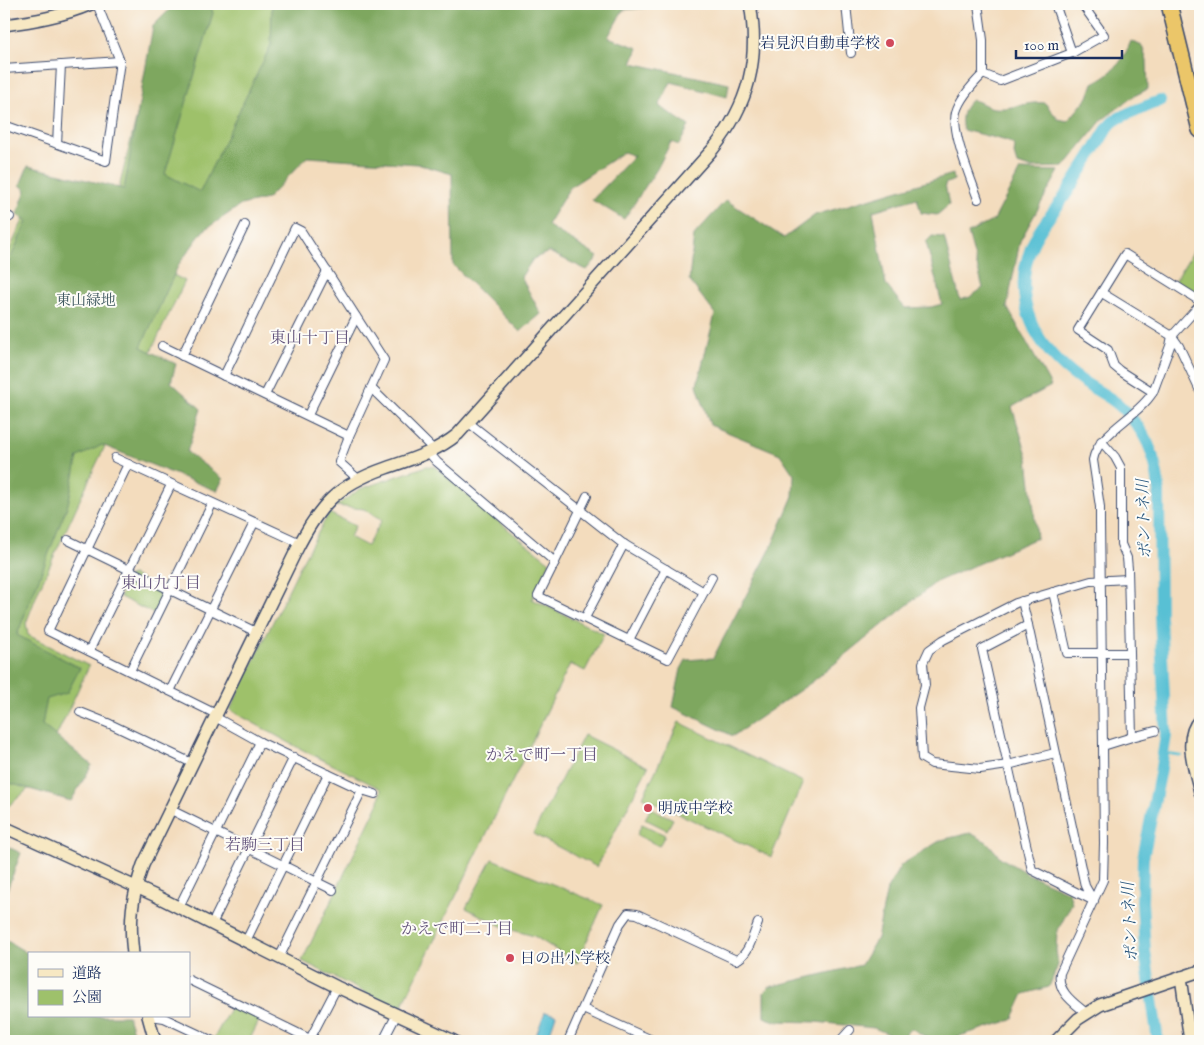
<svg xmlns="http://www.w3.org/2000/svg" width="1204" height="1045" font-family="'IM FELL English','Noto Serif JP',serif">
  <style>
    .green { fill: #9ec16b; stroke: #5c7864 }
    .forest { fill: #7ea75f; stroke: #4c6b5e }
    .water { fill: #58c0d4; stroke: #3a7899 }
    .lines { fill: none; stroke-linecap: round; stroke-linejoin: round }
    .stream { stroke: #58c0d4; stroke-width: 2 }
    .canal { stroke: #58c0d4; stroke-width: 8 }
    .river { stroke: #58c0d4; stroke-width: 12 }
    .street-casing { stroke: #3b496c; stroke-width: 10 }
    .secondary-casing { stroke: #3b496c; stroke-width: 14 }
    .highway-casing { stroke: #3b496c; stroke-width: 18 }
    .street { stroke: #fff; stroke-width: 8 }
    .secondary { stroke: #f7e8c3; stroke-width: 11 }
    .highway { stroke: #ebc669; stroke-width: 15 }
    .poi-dot { fill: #d1495b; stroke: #fdfcf7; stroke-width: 2 }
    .labels { text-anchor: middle; stroke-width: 4; stroke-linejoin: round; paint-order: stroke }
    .poi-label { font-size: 15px; fill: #1b2f5e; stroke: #fdfcf7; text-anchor: start }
    .park-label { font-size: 15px; fill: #425b62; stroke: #fdfcf7 }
    .neighbourhood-label { font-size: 16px; fill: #64557d; stroke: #fdfcf7 }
    .water-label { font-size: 16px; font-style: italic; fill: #2d5a81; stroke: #fdfcf7 }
  </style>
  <rect width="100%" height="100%" fill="#fdfcf7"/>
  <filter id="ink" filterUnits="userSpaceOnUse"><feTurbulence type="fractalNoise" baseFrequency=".02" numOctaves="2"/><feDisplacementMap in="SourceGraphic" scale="10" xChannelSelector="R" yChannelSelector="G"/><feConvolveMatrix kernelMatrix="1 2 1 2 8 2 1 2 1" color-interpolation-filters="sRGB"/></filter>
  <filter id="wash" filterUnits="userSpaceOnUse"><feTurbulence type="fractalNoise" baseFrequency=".0096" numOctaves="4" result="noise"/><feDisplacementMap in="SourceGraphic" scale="20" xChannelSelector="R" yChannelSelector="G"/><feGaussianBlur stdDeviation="1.12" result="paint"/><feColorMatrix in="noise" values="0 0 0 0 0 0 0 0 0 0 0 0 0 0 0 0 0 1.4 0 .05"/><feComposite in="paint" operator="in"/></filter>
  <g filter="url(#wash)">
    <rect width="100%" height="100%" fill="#f3dcbd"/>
    <g class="green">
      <polygon points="174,4 306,4 206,211 162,269 185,281 94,469 39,589 26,623 28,635 89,666 34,784 4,810 4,262 34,196 118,192 159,27"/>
      <polygon points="1194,250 1200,257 1200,298 1174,282"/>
      <polygon points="427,466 435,467 515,535 550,562 532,599 604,634 585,671 570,664 400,1010 302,961 379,802 381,789 295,746 230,710 303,560 329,513 355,526 350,537 367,546 382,520 364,509 336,506 360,489"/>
      <polygon points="133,575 163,590 164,594 154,614 120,597 129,576"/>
      <polygon points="679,722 803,782 771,857 643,797"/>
      <polygon points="584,735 648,767 597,867 533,834"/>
      <polygon points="651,808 673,819 667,830 645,819"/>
      <polygon points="642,824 665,835 659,846 637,835"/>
      <polygon points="492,859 603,905 577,963 534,936 505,928 466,908"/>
      <polygon points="233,1003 261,1017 249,1041 213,1040"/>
    </g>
    <g class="forest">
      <polygon points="175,4 210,4 213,13 165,174 200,192 271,45 272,4 645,4 644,8 623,10 608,37 638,48 632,63 729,84 727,97 671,82 659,106 689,126 679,145 671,142 657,169 624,219 592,200 634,156 624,152 570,187 547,225 598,257 587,270 549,252 533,259 521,277 541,314 520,332 453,265 452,174 418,164 307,157 267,199 241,205 203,231 179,264 141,347 176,364 171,382 201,409 187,452 223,479 217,491 102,445 78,457 68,504 17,635 80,668 67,693 47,699 42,725 92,765 71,801 9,783 4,805 4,273 27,221 17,214 26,190 20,185 28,166 124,189 153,26"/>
      <path d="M1131 41 1142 46 1147 61 1148 89 1134 96 1102 120 1064 167 1030 168 1017 164 1014 154 1015 146 1007 141 963 130C960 119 962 107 972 100 981 101 985 107 994 108 1012 110 1026 101 1045 103L1058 119 1068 121 1088 97 1093 83C1114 72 1122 63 1131 41Z"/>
      <polygon points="1020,170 1059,171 1020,241 1007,307 1051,386 1012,407 1028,458 1037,538 936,582 812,682 733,736 673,707 681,669 686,660 713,658 770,550 793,496 794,475 780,454 710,425 697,385 715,314 689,280 694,235 726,200 784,238 815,215 953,174 954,180 945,184 949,205 937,215 921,213 917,198 873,211 886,285 905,308 931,307 942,304 926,242 932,236 944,237 960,300 970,297 983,288 968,233 994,220"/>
      <polygon points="970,833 987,842 1001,858 1028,874 1069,892 1072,903 1057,932 1056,950 1058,965 1049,987 1024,994 1012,1020 943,1041 932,1041 911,1028 901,1039 874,1028 815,1022 775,1021 764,1017 764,992 769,987 861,965 877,938 887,889 901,865 941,840"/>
      <polygon points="4,845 21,853 4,898"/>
      <polygon points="4,939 29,954 29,1016 128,1016 136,1041 4,1041"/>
    </g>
    <polygon class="water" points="545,1012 556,1015 547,1041 535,1038"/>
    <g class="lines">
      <polyline class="stream" points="1163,753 1182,756"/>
      <polyline class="canal" points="1199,67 1200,69"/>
      <path class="river" d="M1158 1041 1145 951 1142 902 1143 858 1160 774 1166 735 1160 617 1159 490C1156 454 1146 431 1120 406 1109 396 1095 390 1082 381 1037 350 1010 302 1031 248 1037 231 1052 214 1062 200 1075 181 1087 161 1099 142 1103 136 1108 125 1114 121 1128 112 1145 107 1160 101"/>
    </g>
  </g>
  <g filter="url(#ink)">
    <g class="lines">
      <g class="street-casing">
        <g id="street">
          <polyline points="846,4 851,53"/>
          <polyline points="978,4 983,40 983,74 1000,81 1072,53"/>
          <polyline points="1055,4 1072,53 1104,35 1082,4"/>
          <polyline points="4,69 120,61"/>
          <polyline points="4,125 106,161 120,61 97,4"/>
          <polyline points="57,144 61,65"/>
          <path d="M978 199C971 179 951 132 956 112 960 98 973 84 983 74"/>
          <polyline points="4,214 10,217"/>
          <polyline points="1102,293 1172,336 1200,305"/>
          <polyline points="162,346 349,436 339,462 358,479"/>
          <polyline points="182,356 245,225"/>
          <polyline points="224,376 295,228 301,231 384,360 349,436"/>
          <polyline points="371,388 434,450"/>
          <polyline points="1153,392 1170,346 1172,336 1179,346 1200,391"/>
          <polyline points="265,395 327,271"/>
          <polyline points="308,415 356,317"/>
          <polyline points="469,423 622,543 704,592"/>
          <polyline points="429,453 437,462 555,562 538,596 668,659 712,577"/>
          <polyline points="115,458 128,464"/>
          <polyline points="68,540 256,632"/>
          <polyline points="555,562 587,496"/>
          <polyline points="1053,592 1067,653 1129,653"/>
          <polyline points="1022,601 1028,625 1085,886 1093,900"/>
          <polyline points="585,618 624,544"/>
          <polyline points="1028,625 982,649 1008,765 1055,753"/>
          <polyline points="629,640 666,569"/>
          <polyline points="89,651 171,485"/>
          <polyline points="130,671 212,504"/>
          <polyline points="170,691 254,523"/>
          <polyline points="80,712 110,724 192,763"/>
          <polyline points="216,714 48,631 128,464 300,543"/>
          <polyline points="215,717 260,742 362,790 279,958"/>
          <polyline points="1132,737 1155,731"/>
          <path d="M1103 746 1100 523V507L1093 460C1098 432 1138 417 1153 392L1120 371 1114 366 1108 350 1078 330 1125 254 1200 301"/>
          <polyline points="362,790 375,794"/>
          <polyline points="169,809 333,890"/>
          <polyline points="1094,901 1032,870 1008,765 980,769 932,764 922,758 919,708 925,685 923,663 929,650 943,640 1016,603 1091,581 1128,579"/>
          <polyline points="179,907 260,742"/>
          <polyline points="212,924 294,757"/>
          <polyline points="246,941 328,774"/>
          <polyline points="189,980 310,1039"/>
          <polyline points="583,1009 654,1041"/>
          <path d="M1086 1013C1073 1002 1057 992 1060 973L1103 880 1104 843 1103 746 1132 737 1128 569 1127 558 1121 544V468L1115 457 1101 441"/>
          <polyline points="151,1016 164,1018 213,1041"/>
          <polyline points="309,1041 337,987"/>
          <polyline points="383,1041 397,1014"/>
          <path d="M568 1041 620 924 628 913 637 914 736 960C749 955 753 935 758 923"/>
          <polyline points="840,1041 850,1030"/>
        </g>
      </g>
      <g class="secondary-casing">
        <g id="secondary">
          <path d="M4 25C34 21 63 16 91 4"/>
          <path d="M1200 719C1182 738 1195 769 1200 792"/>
          <polyline points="4,827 158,897 337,987 454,1041"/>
          <path d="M133 954C129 920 132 897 143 865L296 551C319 505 337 485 386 468 412 459 436 452 458 434L713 149C749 104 760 60 750 4"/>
          <polyline points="1181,977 1190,1041"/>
          <polyline points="148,1016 155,1041"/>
          <polyline points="1056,1041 1078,1019 1100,1005 1200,971"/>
        </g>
      </g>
      <g class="highway-casing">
        <polyline id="highway" points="1169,4 1200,130"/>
      </g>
      <use href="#street" class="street"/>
      <use href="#secondary" class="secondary"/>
      <use href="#highway" class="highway"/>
    </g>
  </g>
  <g class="poi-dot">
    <circle cx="890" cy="43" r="5"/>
    <circle cx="648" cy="808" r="5"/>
    <circle cx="510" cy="958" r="5"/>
  </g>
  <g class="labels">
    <g class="poi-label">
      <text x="880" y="48" text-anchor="end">岩見沢自動車学校</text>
      <text x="658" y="813">明成中学校</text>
      <text x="520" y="963">日の出小学校</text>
    </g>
    <g class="park-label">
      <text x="86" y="305">東山緑地</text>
    </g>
    <g class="neighbourhood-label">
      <text x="310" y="343">東山十丁目</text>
      <text x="161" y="588">東山九丁目</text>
      <text x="542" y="760">かえで町一丁目</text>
      <text x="265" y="850">若駒三丁目</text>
      <text x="457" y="934">かえで町二丁目</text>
    </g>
    <g class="water-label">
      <text transform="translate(1143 519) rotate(-92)" y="6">ポントネ川</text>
      <text transform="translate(1129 922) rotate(-93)" y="6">ポントネ川</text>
    </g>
  </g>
  <rect width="1204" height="1045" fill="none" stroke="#fdfcf7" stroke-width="20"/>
  <rect x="28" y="952" width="162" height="65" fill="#fdfcf7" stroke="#a3aaba"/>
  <rect x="38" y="969" width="25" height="8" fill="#f7e8c3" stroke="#a3aaba"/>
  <text x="72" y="978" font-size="15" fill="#1b2f5e">道路</text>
  <rect x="38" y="990" width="25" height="15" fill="#9ec16b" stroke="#a3aaba"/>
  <text x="72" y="1002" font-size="15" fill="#1b2f5e">公園</text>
  <path d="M1016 50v8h106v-8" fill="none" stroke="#1b2f5e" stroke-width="2.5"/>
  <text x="1024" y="50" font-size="15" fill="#1b2f5e" stroke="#fdfcf7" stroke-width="4" paint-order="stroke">100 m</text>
</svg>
